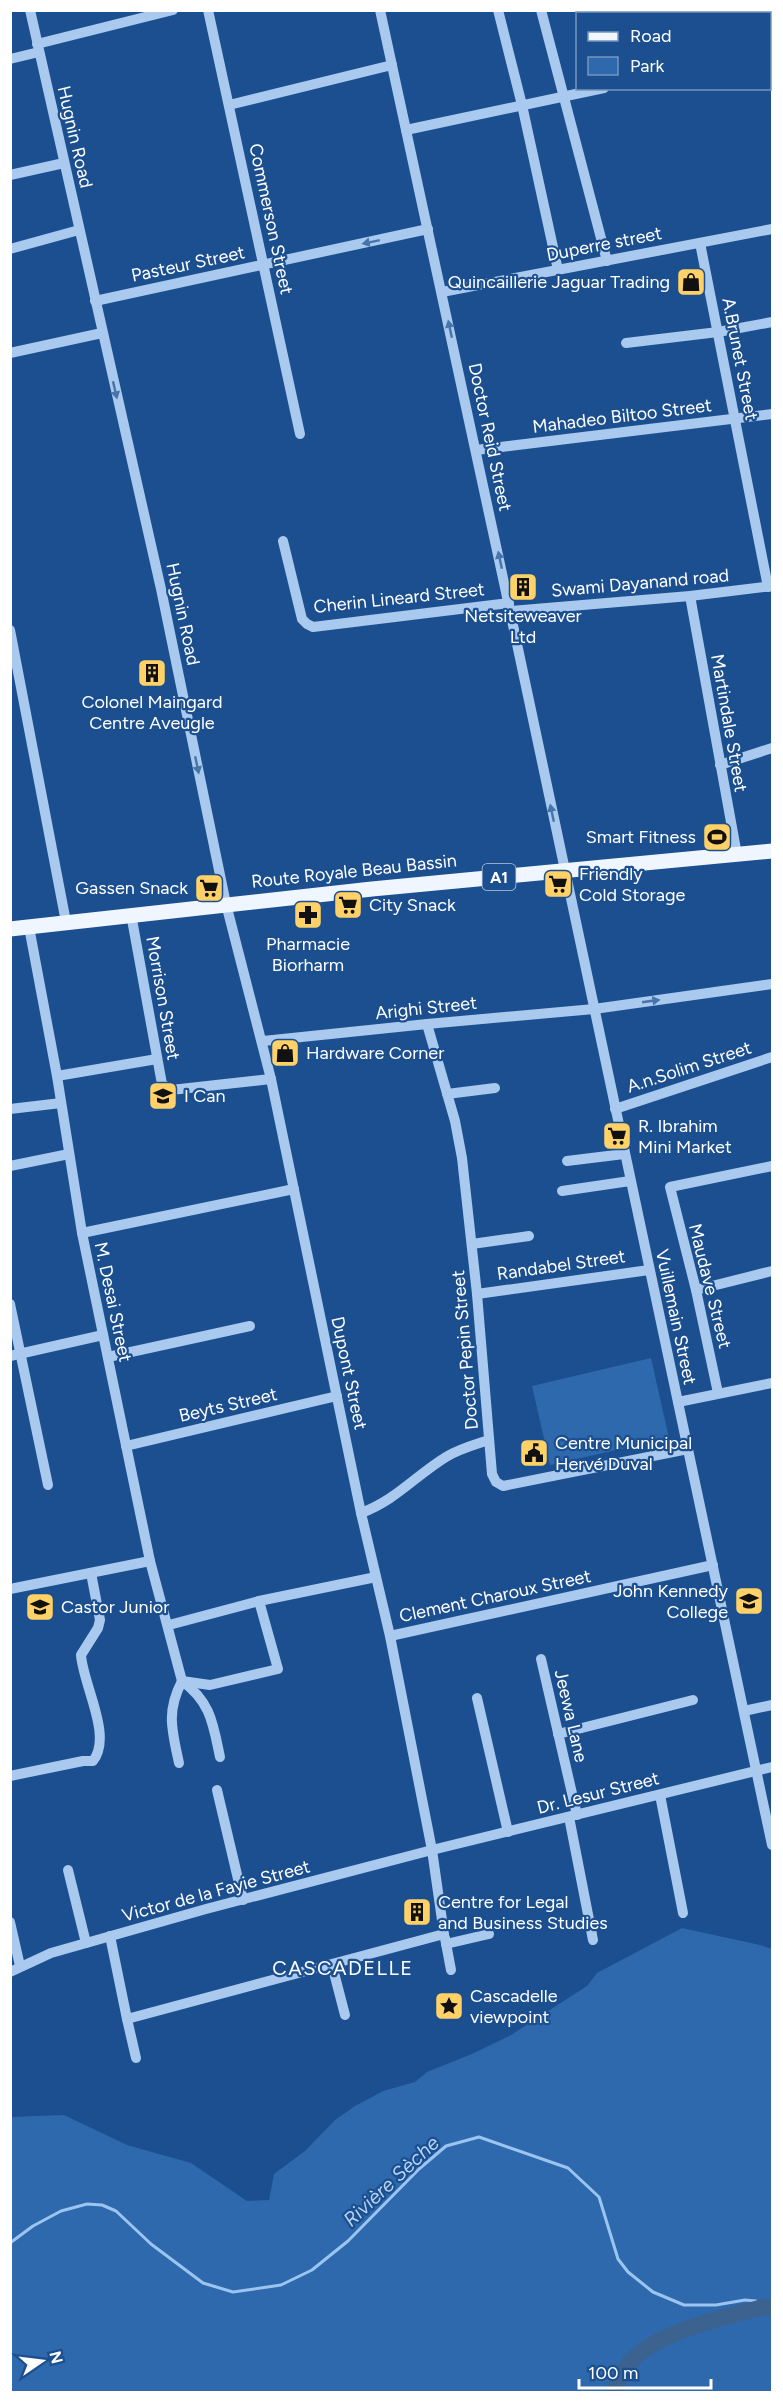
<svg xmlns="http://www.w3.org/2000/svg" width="783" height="2403" font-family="Figtree,sans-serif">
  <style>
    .green { fill: #2e69ad }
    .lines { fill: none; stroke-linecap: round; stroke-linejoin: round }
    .stream { stroke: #9cc4f0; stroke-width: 3 }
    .river { stroke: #3c6290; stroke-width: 16 }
    .minor { stroke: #a9c9ee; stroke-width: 10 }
    .major { stroke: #f0f6ff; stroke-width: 15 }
    .oneway { fill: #4674ac }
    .labels { text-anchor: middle; stroke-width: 4.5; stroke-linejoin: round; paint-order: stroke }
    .shield { fill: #1b4f8f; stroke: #bbcadd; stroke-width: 1.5 }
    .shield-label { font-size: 16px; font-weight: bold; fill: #fff }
    .street-label { font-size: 18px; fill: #fff; stroke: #1b4f8f }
    .poi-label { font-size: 18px; fill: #fff; stroke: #1b4f8f; text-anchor: start }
    .neighbourhood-label { font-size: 20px; letter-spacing: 1.5px; fill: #fff; stroke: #1b4f8f }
    .water-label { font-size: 20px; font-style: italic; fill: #b5d3f5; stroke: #1b4f8f }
  </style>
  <rect width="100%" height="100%" fill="#1b4f8f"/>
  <g class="green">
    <polygon points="651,1358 669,1438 550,1465 532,1386"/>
    <polygon points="682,1928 760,1945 772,1949 772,2392 11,2392 11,2117 64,2115 127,2145 191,2163 247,2201 269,2200 274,2174 305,2151 335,2120 355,2106 383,2091 415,2082 427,2072 472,2054 511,2035 587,1986 597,1973"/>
  </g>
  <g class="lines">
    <polyline class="stream" points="10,2243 33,2226 61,2211 87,2204 102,2205 116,2211 151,2244 203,2283 233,2292 281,2285 312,2270 348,2241 419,2169 446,2146 479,2137 568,2168 599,2197 618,2259 628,2272 653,2292 684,2305 716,2305 745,2300 756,2301 763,2307"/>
    <path class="river" d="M613 2392C618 2383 623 2371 629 2363 657 2331 723 2318 763 2307L772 2308"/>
    <g class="minor">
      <polyline points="30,10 161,589 226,904 271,1079 361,1513 390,1636 432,1850 444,1934 127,2019 110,1936"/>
      <polyline points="208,10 300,434"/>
      <path d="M380 10C514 621 642 1234 772 1845"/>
      <polyline points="498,10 522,105 558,270"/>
      <polyline points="541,10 607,261"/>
      <polyline points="584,10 585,14"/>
      <polyline points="653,10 653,14"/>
      <polyline points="708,10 709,14"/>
      <polyline points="760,10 760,14"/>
      <polyline points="37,44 173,10"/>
      <polyline points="770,54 772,53"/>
      <polyline points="10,59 39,52"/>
      <polyline points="229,105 392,65"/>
      <polyline points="406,130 604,88"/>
      <polyline points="10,175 64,163"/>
      <polyline points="700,243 768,587"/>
      <polyline points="10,249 79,230"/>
      <polyline points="442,292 772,229"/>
      <polyline points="95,301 428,229"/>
      <polyline points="626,343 718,332 772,322"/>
      <polyline points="10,353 102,333"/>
      <polyline points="476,450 772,414"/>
      <polyline points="283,541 302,619 307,624 313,627 509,603"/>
      <polyline points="690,596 737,855"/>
      <polyline points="511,611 690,596 772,586"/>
      <polyline points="10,630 66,922"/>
      <polyline points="720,765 772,748"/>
      <polyline points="131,914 162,1084 171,1090 271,1079"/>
      <polyline points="29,927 57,1076 82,1233 150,1561 182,1681"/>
      <polyline points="427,1024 455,1121 462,1158 477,1294 492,1474 496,1482 503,1486 688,1449"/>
      <polyline points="263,1041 427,1024 594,1009 772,984"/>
      <polyline points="57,1076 157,1059"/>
      <polyline points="447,1094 495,1088"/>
      <polyline points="10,1109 61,1103"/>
      <polyline points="615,1109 772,1057"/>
      <polyline points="567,1161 624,1154"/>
      <polyline points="10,1166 69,1154"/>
      <polyline points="562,1191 630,1181"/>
      <polyline points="82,1233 294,1189"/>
      <polyline points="472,1244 529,1236"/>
      <polyline points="696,1290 772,1271"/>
      <polyline points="477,1294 649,1270"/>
      <polyline points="10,1304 48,1485"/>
      <polyline points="10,1356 103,1335"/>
      <polyline points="108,1357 250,1326"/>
      <polyline points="718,1393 696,1290 670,1187 772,1166"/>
      <polyline points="678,1402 772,1383"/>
      <polyline points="126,1446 337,1396"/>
      <path d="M361 1513C396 1500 415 1476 446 1457 459 1449 474 1445 489 1440"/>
      <polyline points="10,1589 150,1561"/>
      <polyline points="259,1601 376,1577"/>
      <polyline points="169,1625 259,1601 278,1669 210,1685 182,1681"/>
      <polyline points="390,1636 713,1565"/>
      <polyline points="541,1659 577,1815"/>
      <path d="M182 1681C211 1702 213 1724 220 1757"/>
      <polyline points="477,1698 508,1832"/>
      <polyline points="744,1711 772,1705"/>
      <polyline points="558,1734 693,1700"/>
      <path d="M179 1763C172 1730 166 1712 182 1681"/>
      <path d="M10 1776 83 1761H93C113 1736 83 1685 81 1655L98 1628 100 1620 91 1573"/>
      <polyline points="217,1790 243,1900"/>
      <polyline points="660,1795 683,1913"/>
      <polyline points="569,1817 593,1940"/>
      <polyline points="68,1870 86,1943"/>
      <polyline points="10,1922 20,1966"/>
      <polyline points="445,1938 451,1970"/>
      <polyline points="446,1944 489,1934"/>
      <polyline points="332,1965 345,2015"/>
      <polyline points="10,1972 51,1953 206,1909 432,1850 772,1767"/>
      <polyline points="127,2019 136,2058"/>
    </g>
    <polyline class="major" points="10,929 372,889 772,851"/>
  </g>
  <defs><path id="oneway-solid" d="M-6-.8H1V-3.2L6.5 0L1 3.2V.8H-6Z" transform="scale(1.5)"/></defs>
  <g class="oneway">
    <use href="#oneway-solid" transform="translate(371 242) rotate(168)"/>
    <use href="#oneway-solid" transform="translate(450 329) rotate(-102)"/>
    <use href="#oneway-solid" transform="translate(115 390) rotate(77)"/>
    <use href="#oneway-solid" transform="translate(500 560) rotate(-102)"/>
    <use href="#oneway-solid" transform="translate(197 765) rotate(78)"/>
    <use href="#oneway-solid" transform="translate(552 813) rotate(-102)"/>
    <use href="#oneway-solid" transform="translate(651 1001) rotate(-8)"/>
  </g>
  <defs>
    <g id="shop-square" transform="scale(1.5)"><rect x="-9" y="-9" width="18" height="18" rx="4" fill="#ffd166" stroke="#1b4f8f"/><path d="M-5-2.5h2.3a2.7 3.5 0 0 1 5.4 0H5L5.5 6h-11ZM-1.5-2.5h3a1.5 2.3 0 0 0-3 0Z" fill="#111"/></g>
    <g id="building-square" transform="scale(1.5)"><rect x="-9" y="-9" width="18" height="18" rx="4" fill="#ffd166" stroke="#1b4f8f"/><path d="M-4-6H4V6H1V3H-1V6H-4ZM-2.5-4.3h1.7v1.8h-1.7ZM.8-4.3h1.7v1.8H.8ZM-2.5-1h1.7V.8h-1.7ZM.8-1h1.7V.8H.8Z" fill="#111"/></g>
    <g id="stadium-square" transform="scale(1.5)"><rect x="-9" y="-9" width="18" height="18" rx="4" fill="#ffd166" stroke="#1b4f8f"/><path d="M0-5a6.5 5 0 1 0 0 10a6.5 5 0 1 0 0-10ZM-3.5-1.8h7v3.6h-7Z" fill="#111"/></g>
    <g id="supermarket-square" transform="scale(1.5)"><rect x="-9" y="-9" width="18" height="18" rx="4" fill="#ffd166" stroke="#1b4f8f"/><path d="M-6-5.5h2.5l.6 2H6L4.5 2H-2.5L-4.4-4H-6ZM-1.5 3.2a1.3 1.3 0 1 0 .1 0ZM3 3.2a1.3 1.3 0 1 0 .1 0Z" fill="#111"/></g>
    <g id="pharmacy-square" transform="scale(1.5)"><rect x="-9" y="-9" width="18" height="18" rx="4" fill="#ffd166" stroke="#1b4f8f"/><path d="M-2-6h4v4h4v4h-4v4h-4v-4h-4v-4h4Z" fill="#111"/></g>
    <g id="school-square" transform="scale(1.5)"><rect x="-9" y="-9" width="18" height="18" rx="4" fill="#ffd166" stroke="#1b4f8f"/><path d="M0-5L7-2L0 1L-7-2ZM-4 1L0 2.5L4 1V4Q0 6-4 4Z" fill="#111"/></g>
    <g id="civic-square" transform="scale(1.5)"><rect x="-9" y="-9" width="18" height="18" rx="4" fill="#ffd166" stroke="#1b4f8f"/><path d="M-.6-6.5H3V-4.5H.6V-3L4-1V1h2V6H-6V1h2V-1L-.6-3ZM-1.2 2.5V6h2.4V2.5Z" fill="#111"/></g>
    <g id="sight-square" transform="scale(1.5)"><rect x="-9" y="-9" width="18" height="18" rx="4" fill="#ffd166" stroke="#1b4f8f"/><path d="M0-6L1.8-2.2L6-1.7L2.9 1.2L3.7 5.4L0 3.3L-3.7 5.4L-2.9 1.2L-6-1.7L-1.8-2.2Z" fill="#111"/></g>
  </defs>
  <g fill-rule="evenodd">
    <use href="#shop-square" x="691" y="282"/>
    <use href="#building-square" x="523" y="587"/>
    <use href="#building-square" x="152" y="673"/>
    <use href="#stadium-square" x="717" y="837"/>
    <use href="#supermarket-square" x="558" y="884"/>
    <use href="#supermarket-square" x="209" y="888"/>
    <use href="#supermarket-square" x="348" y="905"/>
    <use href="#pharmacy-square" x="308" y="915"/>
    <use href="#shop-square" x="285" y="1053"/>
    <use href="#school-square" x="163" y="1096"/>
    <use href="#supermarket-square" x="617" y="1136"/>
    <use href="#civic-square" x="534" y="1453"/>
    <use href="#school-square" x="749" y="1601"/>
    <use href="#school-square" x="40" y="1607"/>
    <use href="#building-square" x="417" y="1912"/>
    <use href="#sight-square" x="449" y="2006"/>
  </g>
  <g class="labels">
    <rect class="shield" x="482.5" y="864" width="33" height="26" rx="4.5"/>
    <g class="shield-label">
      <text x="499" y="883">A1</text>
    </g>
    <g class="street-label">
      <text transform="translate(75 137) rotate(77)" y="6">Hugnin Road</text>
      <text transform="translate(271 219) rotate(78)" y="6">Commerson Street</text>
      <text transform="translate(604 244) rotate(-11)" y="6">Duperre street</text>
      <text transform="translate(188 264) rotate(-12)" y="6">Pasteur Street</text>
      <text transform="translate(740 359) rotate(79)" y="6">A.Brunet Street</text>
      <text transform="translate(622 416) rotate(-7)" y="6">Mahadeo Biltoo Street</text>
      <text transform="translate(490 437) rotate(78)" y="6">Doctor Reid Street</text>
      <text transform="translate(640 583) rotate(-5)" y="6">Swami Dayanand road</text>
      <text transform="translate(399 598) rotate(-6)" y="6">Cherin Lineard Street</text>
      <text transform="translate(183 614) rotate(78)" y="6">Hugnin Road</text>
      <text transform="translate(729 723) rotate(80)" y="6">Martindale Street</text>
      <text transform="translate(354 871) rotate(-6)" y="6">Route Royale Beau Bassin</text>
      <text transform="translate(163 998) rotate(80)" y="6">Morrison Street</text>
      <text transform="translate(426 1008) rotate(-6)" y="6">Arighi Street</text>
      <text transform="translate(689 1067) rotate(-18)" y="6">A.n.Solim Street</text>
      <text transform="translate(561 1265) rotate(-8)" y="6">Randabel Street</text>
      <text transform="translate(710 1286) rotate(76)" y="6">Maudave Street</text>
      <text transform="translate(113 1302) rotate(78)" y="6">M. Desai Street</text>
      <text transform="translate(676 1317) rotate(78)" y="6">Vuillemain Street</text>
      <text transform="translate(465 1350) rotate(-95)" y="6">Doctor Pepin Street</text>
      <text transform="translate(349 1373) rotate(78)" y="6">Dupont Street</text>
      <text transform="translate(228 1405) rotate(-13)" y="6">Beyts Street</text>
      <text transform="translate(495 1596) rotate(-12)" y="6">Clement Charoux Street</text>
      <text transform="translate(571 1716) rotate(77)" y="6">Jeewa Lane</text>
      <text transform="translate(598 1793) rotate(-14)" y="6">Dr. Lesur Street</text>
      <text transform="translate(216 1891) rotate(-15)" y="6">Victor de la Fayie Street</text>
    </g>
    <g class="poi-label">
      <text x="670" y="288" text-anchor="end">Quincaillerie Jaguar Trading</text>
      <text x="523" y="622" text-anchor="middle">Netsiteweaver<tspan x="523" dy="21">Ltd</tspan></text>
      <text x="152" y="708" text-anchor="middle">Colonel Maingard<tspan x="152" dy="21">Centre Aveugle</tspan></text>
      <text x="696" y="843" text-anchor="end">Smart Fitness</text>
      <text x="579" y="880">Friendly<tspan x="579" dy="21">Cold Storage</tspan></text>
      <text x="188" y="894" text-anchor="end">Gassen Snack</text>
      <text x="369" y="911">City Snack</text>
      <text x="308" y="950" text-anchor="middle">Pharmacie<tspan x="308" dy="21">Biorharm</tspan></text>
      <text x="306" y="1059">Hardware Corner</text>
      <text x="184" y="1102">I Can</text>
      <text x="638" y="1132">R. Ibrahim<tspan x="638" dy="21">Mini Market</tspan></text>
      <text x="555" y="1449">Centre Municipal<tspan x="555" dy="21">Hervé Duval</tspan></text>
      <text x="728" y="1597" text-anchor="end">John Kennedy<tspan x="728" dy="21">College</tspan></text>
      <text x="61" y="1613">Castor Junior</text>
      <text x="438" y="1908">Centre for Legal<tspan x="438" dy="21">and Business Studies</tspan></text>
      <text x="470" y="2002">Cascadelle<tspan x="470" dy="21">viewpoint</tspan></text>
    </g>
    <g class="neighbourhood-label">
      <text x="343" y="1975">CASCADELLE</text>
    </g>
    <g class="water-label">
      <text transform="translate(391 2181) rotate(-43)" y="7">Rivière Sèche</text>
    </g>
  </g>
  <rect width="783" height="2403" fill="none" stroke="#ffffff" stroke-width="24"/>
  <rect x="576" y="12" width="195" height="78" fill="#1b4f8f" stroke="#7695bc" stroke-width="1.5"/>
  <rect x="588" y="32" width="30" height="9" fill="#f0f6ff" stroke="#7695bc" stroke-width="1.5"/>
  <text x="630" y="42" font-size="18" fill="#ffffff">Road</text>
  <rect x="588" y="57" width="30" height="18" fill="#2e69ad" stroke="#7695bc" stroke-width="1.5"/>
  <text x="630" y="72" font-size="18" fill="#ffffff">Park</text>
  <g transform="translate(42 2361) rotate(76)" stroke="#1b4f8f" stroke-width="4.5" paint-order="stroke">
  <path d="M0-4.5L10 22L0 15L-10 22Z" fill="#ffffff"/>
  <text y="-9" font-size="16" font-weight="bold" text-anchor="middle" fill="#ffffff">N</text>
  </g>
  <path d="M579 2379v9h132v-9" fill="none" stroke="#ffffff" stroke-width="3"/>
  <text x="588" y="2379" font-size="18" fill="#ffffff" stroke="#1b4f8f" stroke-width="4.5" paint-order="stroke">100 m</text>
</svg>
